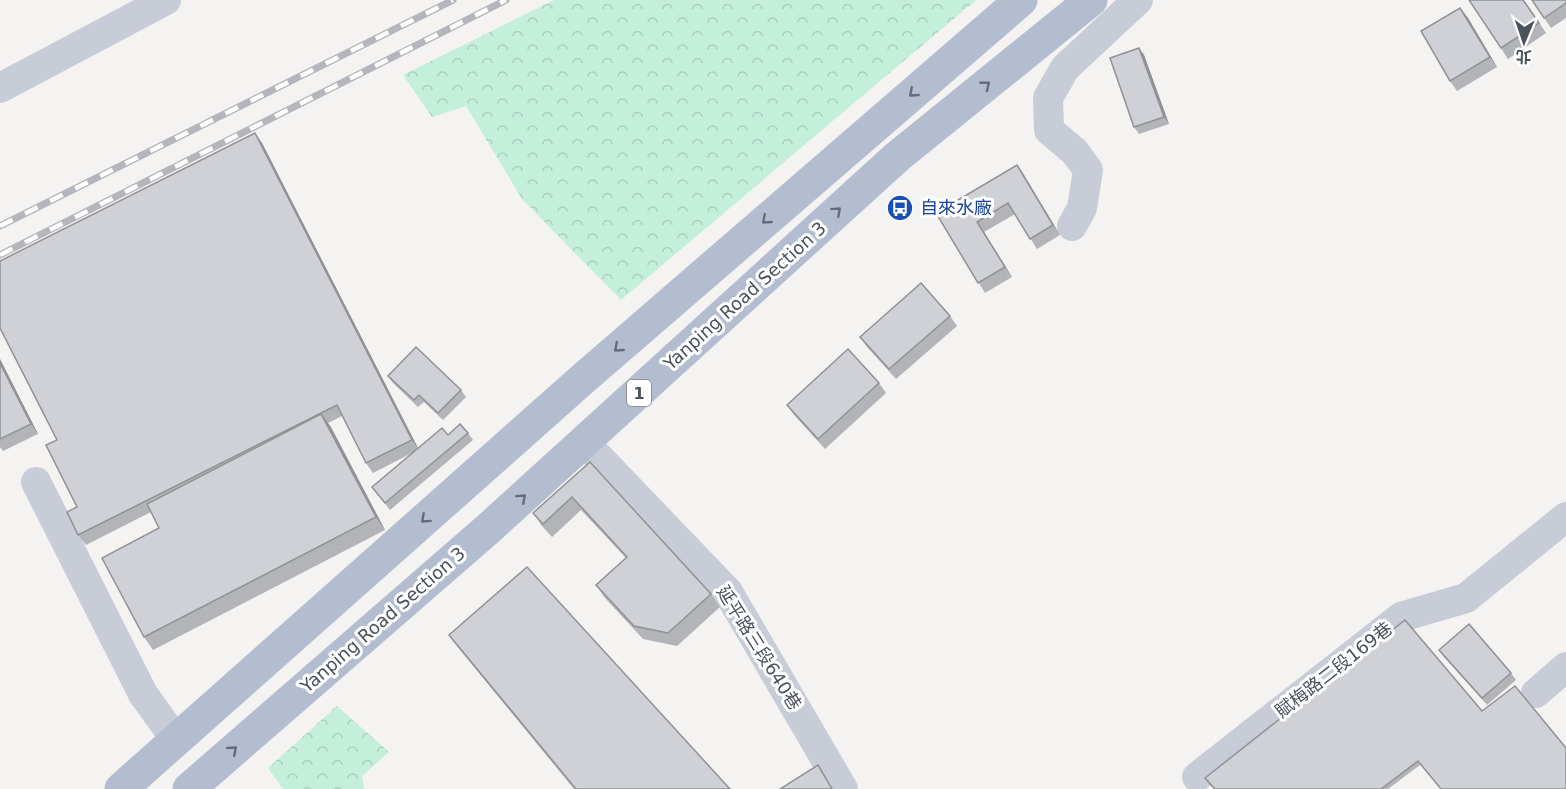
<svg xmlns="http://www.w3.org/2000/svg" width="1566" height="789" font-family="'DejaVu Sans','Noto Sans TC',sans-serif">
  <style>
    .forest { fill: url(#forest-crowns) }
    .lines { fill: none; stroke-linecap: round; stroke-linejoin: round }
    .minor { stroke: #c7ccd6; stroke-width: 30 }
    .major { stroke: #b4bdcf; stroke-width: 33 }
    .rail-casing { stroke: #b5b6bc; stroke-width: 7 }
    .rail { stroke: #fff; stroke-width: 4.5; stroke-dasharray: 14; stroke-linecap: butt }
    .wall { fill: #b2b4b8 }
    .shaded-wall { fill: #919296 }
    .building { fill: #cfd1d6; stroke: #919296; stroke-width: 1.5 }
    .oneway { stroke: #646d7b }
    .labels { text-anchor: middle; stroke-width: 6; stroke-linejoin: round; paint-order: stroke }
    .shield { fill: #fff; stroke: #80868f; stroke-width: 1.5 }
    .shield-label { font-size: 16px; font-weight: bold; fill: #4a525f }
    .transit-label { font-size: 18px; fill: #164399; stroke: #fff; text-anchor: start }
    .street-label { font-size: 18px; fill: #4a525f; stroke: #fff }
  </style>
  <defs>
    <pattern id="forest-crowns" width="20" height="18" patternUnits="userSpaceOnUse" patternTransform="scale(1.5)"><rect width="20" height="18" fill="#c4efdb"/><path d="M2 6a3 3 0 1 1 6 0M12 15a3 3 0 1 1 6 0" fill="none" stroke="#aacfbe"/></pattern>
  </defs>
  <rect width="100%" height="100%" fill="#f4f3f2"/>
  <g class="forest">
    <polygon points="554,0 976,0 621,300 522,199 466,106 432,117 403,75"/>
    <polygon points="337,706 389,752 362,776 364,789 283,789 268,768"/>
  </g>
  <g class="lines">
    <g class="minor">
      <polyline points="0,88 166,0"/>
      <polyline points="1072,226 1082,208 1088,170 1075,152 1049,130 1048,98 1065,68 1138,0"/>
      <polyline points="584,442 728,592 843,789"/>
      <polyline points="36,482 143,694 176,740"/>
      <polyline points="1536,693 1566,667"/>
      <polyline points="1197,777 1401,617 1466,598 1566,517"/>
    </g>
    <g class="major">
      <polyline points="121,789 585,377 1021,0"/>
      <polyline points="189,789 488,529 897,157 1091,0"/>
    </g>
    <g class="rail-casing">
      <g id="rail">
        <polyline points="0,226 453,0"/>
        <polyline points="0,255 506,0"/>
      </g>
    </g>
    <use href="#rail" class="rail"/>
  </g>
  <g class="wall">
    <polygon points="1469,0 1524,0 1546,33 1508,59"/>
    <polygon points="1532,0 1566,0 1566,18 1551,28"/>
    <polygon points="1460,8 1468,18 1497,67 1457,91 1450,81"/>
    <polygon points="1139,48 1144,55 1169,124 1139,134 1134,127"/>
    <polygon points="262,143 418,448 448,435 468,433 473,440 390,510 372,487 412,453 373,473 366,463 342,416 328,423 385,530 153,650 144,637 159,528 151,512 86,545 78,535 77,507 57,440"/>
    <polygon points="1017,165 1060,235 1037,249 1015,214 984,232 1012,277 985,293 936,213"/>
    <polygon points="950,316 957,326 896,379 867,347 860,337"/>
    <polygon points="0,359 38,434 3,451 0,447"/>
    <polygon points="388,376 461,390 466,397 443,420 424,402 418,407 393,383"/>
    <polygon points="879,383 886,393 825,449 794,415 787,405"/>
    <polygon points="590,462 711,594 720,607 677,646 643,639 605,598 596,585 626,558 581,510 552,537 542,526 533,513"/>
    <polygon points="1405,620 1420,765 1388,789 1214,789 1207,782 1205,778"/>
    <polygon points="449,635 730,789 574,789 456,645"/>
    <polygon points="1439,650 1511,673 1516,680 1487,705 1444,657"/>
  </g>
  <g class="shaded-wall">
    <polygon points="1460,8 1468,18 1497,67 1490,57"/>
    <polygon points="1139,48 1144,55 1169,124 1164,117"/>
    <polygon points="255,133 262,143 419,450 412,440"/>
    <polygon points="1017,165 1024,175 1060,235 1053,225"/>
    <polygon points="977,222 984,232 1012,277 1005,267"/>
    <polygon points="0,359 38,434 31,424 0,363"/>
    <polygon points="321,414 331,427 385,530 376,517"/>
  </g>
  <g class="building">
    <polygon points="1469,0 1523,0 1539,23 1501,48"/>
    <polygon points="1532,0 1566,0 1566,3 1544,18"/>
    <polygon points="1460,8 1490,57 1450,81 1421,31"/>
    <polygon points="1139,48 1164,117 1134,127 1110,58"/>
    <polygon points="255,133 412,440 366,463 337,405 78,535 67,512 77,507 46,445 57,440 0,328 0,261"/>
    <polygon points="1017,165 1053,225 1030,239 1008,203 977,222 1005,267 978,283 936,213"/>
    <polygon points="921,283 950,316 889,369 860,337"/>
    <polygon points="416,347 461,390 438,413 419,395 414,400 388,376"/>
    <polygon points="848,349 879,383 818,439 787,405"/>
    <polygon points="0,363 31,424 0,439"/>
    <polygon points="321,414 376,517 144,637 102,558 159,528 147,504"/>
    <polygon points="460,424 468,433 385,503 372,487 442,428 448,435"/>
    <polygon points="590,462 711,594 668,633 634,626 596,585 627,557 572,497 543,524 533,513"/>
    <polygon points="527,567 730,789 576,789 449,635"/>
    <polygon points="1405,620 1482,711 1515,686 1566,748 1566,789 1441,789 1418,761 1381,789 1215,789 1205,778"/>
    <polygon points="1469,624 1511,673 1482,698 1439,650"/>
    <polygon points="818,765 832,789 780,789"/>
  </g>
  <defs><path id="oneway-chevron" d="M-2-3.5L2.5 0L-2 3.5" fill="none" stroke-width="1.6" stroke-linecap="round" stroke-linejoin="round" transform="scale(1.5)"/></defs>
  <g class="oneway">
    <use href="#oneway-chevron" transform="translate(986 85) rotate(-39)"/>
    <use href="#oneway-chevron" transform="translate(913 93) rotate(139)"/>
    <use href="#oneway-chevron" transform="translate(837 211) rotate(-42)"/>
    <use href="#oneway-chevron" transform="translate(766 220) rotate(139)"/>
    <use href="#oneway-chevron" transform="translate(618 348) rotate(139)"/>
    <use href="#oneway-chevron" transform="translate(522 498) rotate(-42)"/>
    <use href="#oneway-chevron" transform="translate(425 519) rotate(138)"/>
    <use href="#oneway-chevron" transform="translate(233 750) rotate(-41)"/>
  </g>
  <defs>
    <g id="bus-disc" transform="scale(1.35)"><circle r="9.5" fill="#1a4fb4" stroke="#fff"/><path d="M-5-6H5V4H4V6H2V4H-2V6H-4V4H-5ZM-3.5-4V0h7V-4ZM-3.5 1.2v1.5H-2V1.2ZM2 1.2v1.5H3.5V1.2Z" fill="#fff"/></g>
  </defs>
  <g fill-rule="evenodd">
    <use href="#bus-disc" x="900" y="208"/>
  </g>
  <g class="labels">
    <rect class="shield" x="627" y="380" width="24" height="26" rx="4.5"/>
    <g class="shield-label">
      <text x="639" y="399">1</text>
    </g>
    <g class="transit-label">
      <text x="920" y="214">自來水廠</text>
    </g>
    <g class="street-label">
      <text transform="translate(745 296) rotate(-42)" y="6">Yanping Road Section 3</text>
      <text transform="translate(383 620) rotate(-41)" y="6">Yanping Road Section 3</text>
      <text transform="translate(759 648) rotate(58)" y="6">延平路三段640巷</text>
      <text transform="translate(1334 670) rotate(-38)" y="6">賦梅路二段169巷</text>
    </g>
  </g>
  <g transform="translate(1524 42) rotate(182)" stroke="#ffffff" stroke-width="4.5" paint-order="stroke">
  <path d="M0-4.5L10 22L0 15L-10 22Z" fill="#4a525f"/>
  <text y="-9" font-size="16" font-weight="bold" text-anchor="middle" fill="#4a525f">北</text>
  </g>
</svg>
